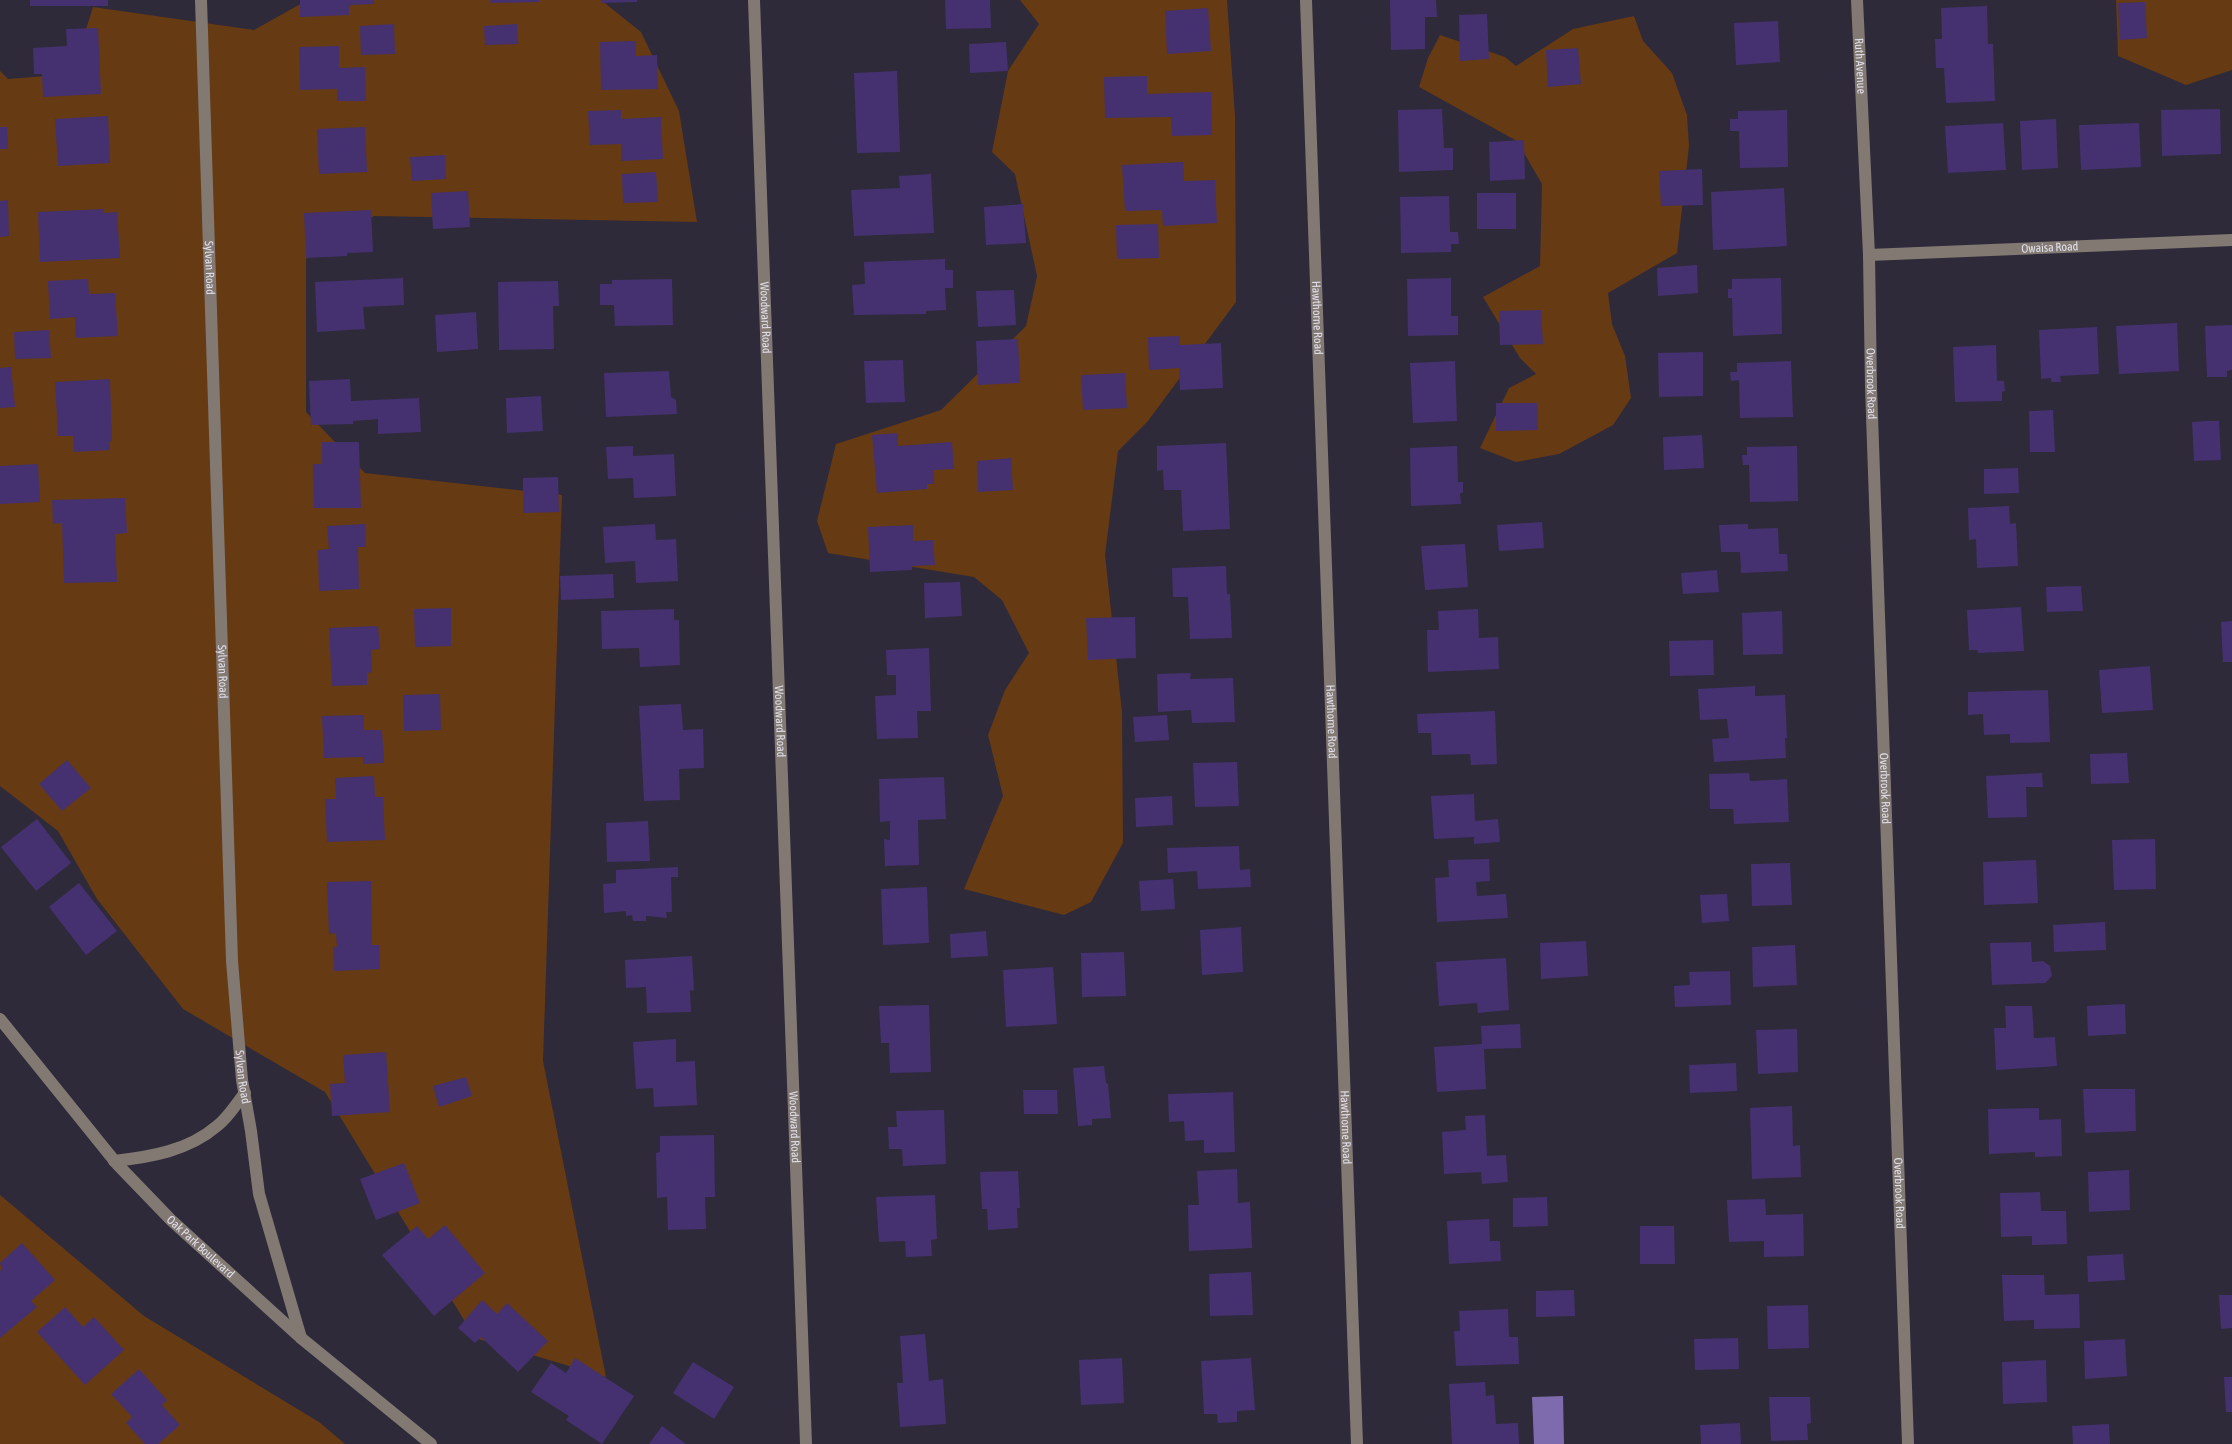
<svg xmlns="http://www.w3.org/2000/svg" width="2232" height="1444" font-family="'Asap Condensed',sans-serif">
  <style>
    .green { fill: #663a13 }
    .water { fill: #7d6bae }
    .building { fill: #45316f }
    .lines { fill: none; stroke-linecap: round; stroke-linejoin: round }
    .minor { stroke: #827973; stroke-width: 12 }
    .labels { text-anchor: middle; stroke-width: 4.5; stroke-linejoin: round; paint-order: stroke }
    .street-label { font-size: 12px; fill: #e0dee9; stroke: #242030 }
  </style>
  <rect width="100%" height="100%" fill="#2e2a3a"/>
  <g class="green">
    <polygon points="304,0 601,0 641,32 679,111 697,222 374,216 306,259 306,412 365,473 562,495 543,1061 606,1377 475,1338 325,1092 183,1009 97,899 58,831 0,786 0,71 8,79 72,74 93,7 254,30 304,2"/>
    <polygon points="1020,0 1227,0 1235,116 1236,302 1148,421 1118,451 1105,555 1122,712 1123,843 1091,902 1064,915 964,889 1003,796 988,735 1005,690 1029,653 1002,600 974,577 828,553 817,521 836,444 941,410 1026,326 1037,276 1015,174 992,152 1008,71 1039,24"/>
    <polygon points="2116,0 2232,0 2232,70 2186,85 2118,56"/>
    <polygon points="1634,16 1643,41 1672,73 1687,115 1689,146 1677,253 1608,293 1612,324 1625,356 1631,398 1613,425 1559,454 1516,462 1480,448 1509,388 1536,374 1520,358 1483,297 1540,266 1542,184 1517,141 1419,87 1428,58 1440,35 1505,57 1516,66 1573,29"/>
    <polygon points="0,1195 144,1316 319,1422 345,1444 0,1444"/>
  </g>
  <polygon class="water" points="1563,1396 1564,1444 1534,1444 1532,1397"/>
  <g class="building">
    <rect x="30" y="0" width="78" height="6"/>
    <polygon points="300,0 374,0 374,4 349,5 349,15 300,17"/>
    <polygon points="490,0 539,0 539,2 491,3"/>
    <polygon points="601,0 637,0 637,2 601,3"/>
    <polygon points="945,0 990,0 991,28 946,29"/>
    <polygon points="1390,0 1436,0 1437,17 1425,17 1425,49 1391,50"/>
    <polygon points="2145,2 2147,38 2120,40 2118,3"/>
    <polygon points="1987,6 1988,44 1993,44 1995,101 1946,103 1944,68 1936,68 1935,39 1942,39 1941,8"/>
    <polygon points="1208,8 1211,51 1167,54 1165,11"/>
    <polygon points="1487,14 1489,59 1460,61 1459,15"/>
    <polygon points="1778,21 1780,62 1736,65 1734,23"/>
    <polygon points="394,24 395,54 361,55 360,26"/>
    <polygon points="517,24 518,44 485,45 484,26"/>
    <polygon points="98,28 101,94 43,97 42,74 34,74 33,48 67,46 66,29"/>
    <polygon points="636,41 636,56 657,55 658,89 601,90 600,42"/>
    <polygon points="1006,42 1008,71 970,73 969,44"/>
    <polygon points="339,46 339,68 365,67 366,101 337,101 337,89 300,90 299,47"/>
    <polygon points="1578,48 1581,84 1548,87 1546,50"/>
    <polygon points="897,71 900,152 857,153 854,73"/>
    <polygon points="1147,76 1147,94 1211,92 1212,135 1172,136 1171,117 1105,118 1104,77"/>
    <polygon points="1442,109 1444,148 1453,148 1453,170 1399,172 1398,110"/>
    <polygon points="2220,109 2221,154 2162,156 2161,110"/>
    <polygon points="621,110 621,119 661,117 663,159 621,161 621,144 590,145 588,111"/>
    <polygon points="1787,110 1788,167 1740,168 1739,131 1730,131 1730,119 1738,119 1738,111"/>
    <polygon points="108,116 110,163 58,166 55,119"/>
    <polygon points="2056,119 2058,168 2022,170 2020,121"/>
    <polygon points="2003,123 2006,170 1948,173 1945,126"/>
    <polygon points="2139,123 2141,167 2081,170 2079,125"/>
    <polygon points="0,127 7,127 8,149 0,149"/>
    <polygon points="365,127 367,172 319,174 317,129"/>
    <polygon points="1524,140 1525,179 1490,181 1489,142"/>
    <polygon points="445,155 446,179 412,181 410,157"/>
    <polygon points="1183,162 1184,181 1215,180 1217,223 1163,226 1162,210 1125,211 1122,165"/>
    <polygon points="1702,169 1703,205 1661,206 1659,171"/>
    <polygon points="656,172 658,202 623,203 622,174"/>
    <polygon points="931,174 934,233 854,236 851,190 900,188 899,176"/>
    <polygon points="1784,188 1787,246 1713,250 1711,192"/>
    <polygon points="468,191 470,227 433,229 431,193"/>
    <rect x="1477" y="193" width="39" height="36"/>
    <polygon points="1449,196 1450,232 1458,232 1459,244 1451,244 1451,252 1401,253 1400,197"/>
    <polygon points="8,200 9,236 0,237 0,201"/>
    <polygon points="1023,204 1026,243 986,245 984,207"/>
    <polygon points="103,209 104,213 117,212 120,258 40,262 38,212"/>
    <polygon points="371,210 373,252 347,253 347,256 306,258 304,213"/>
    <polygon points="1158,224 1159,258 1117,259 1116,225"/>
    <polygon points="945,259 945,270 953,270 953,288 945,288 946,310 926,311 926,314 854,315 852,285 865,284 864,262"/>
    <polygon points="1697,265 1698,293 1658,296 1657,268"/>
    <polygon points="403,278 404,305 363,307 365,329 317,332 315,282"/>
    <polygon points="1451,278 1451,316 1458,316 1458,335 1408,336 1407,279"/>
    <polygon points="1781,278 1782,334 1733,336 1732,298 1728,298 1728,289 1732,289 1732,279"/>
    <polygon points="88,279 89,294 115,293 118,336 76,338 75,317 50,319 48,281"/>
    <polygon points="672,279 673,325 615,326 614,305 600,305 600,284 612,284 612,280"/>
    <polygon points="558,281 559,306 553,306 554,349 499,350 498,282"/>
    <polygon points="1014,290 1016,325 978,327 976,291"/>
    <polygon points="1541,310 1543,344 1500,345 1499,311"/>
    <polygon points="476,312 478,349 437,352 435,315"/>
    <polygon points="2177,323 2179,371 2119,374 2116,326"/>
    <polygon points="2232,325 2232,370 2227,371 2227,377 2207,377 2205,326"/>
    <polygon points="2097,327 2099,374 2060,376 2061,382 2051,382 2051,378 2041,379 2039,330"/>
    <polygon points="49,330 51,358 15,359 14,332"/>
    <polygon points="1180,336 1180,345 1221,343 1223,388 1180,390 1179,368 1149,370 1148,337"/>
    <polygon points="1018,339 1020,383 978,385 976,341"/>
    <polygon points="1996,345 1997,381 2004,381 2005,391 2002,392 2002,401 1955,402 1953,347"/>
    <polygon points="1703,352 1703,396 1659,397 1658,353"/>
    <polygon points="903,360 905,402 866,403 864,361"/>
    <polygon points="1455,361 1457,421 1413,423 1410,363"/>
    <polygon points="1791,361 1793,417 1740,418 1739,380 1731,381 1730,372 1737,372 1737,363"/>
    <polygon points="11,367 15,407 0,408 0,368"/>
    <polygon points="669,371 671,397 676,400 677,414 606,417 604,373"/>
    <polygon points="1125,373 1127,408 1083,410 1081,375"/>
    <polygon points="110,379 112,441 110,441 110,450 74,452 73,436 58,436 55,382"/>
    <polygon points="350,379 351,401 419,398 421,432 378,434 378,419 353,421 353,424 311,425 309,381"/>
    <polygon points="541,396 543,431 507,433 506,398"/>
    <polygon points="1496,403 1537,403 1538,430 1496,431"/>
    <polygon points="2053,410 2055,452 2030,452 2029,411"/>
    <polygon points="2207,421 2219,421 2221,460 2194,461 2192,422"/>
    <polygon points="898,433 898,446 952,442 954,469 934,470 934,484 927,484 927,489 877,493 872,435"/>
    <polygon points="1702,435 1704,468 1664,470 1663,437"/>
    <polygon points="322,442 359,442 361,508 314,508 313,464 322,464"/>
    <polygon points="1226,443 1230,529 1183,531 1181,490 1164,490 1163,470 1157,471 1157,446"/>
    <polygon points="633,446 633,456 674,454 676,496 634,498 633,478 608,479 606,447"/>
    <polygon points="1457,446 1458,482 1463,482 1463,493 1460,493 1461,504 1411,506 1410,448"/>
    <polygon points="1797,446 1798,501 1750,502 1749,465 1743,465 1742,455 1747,455 1747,447"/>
    <polygon points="1011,458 1013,490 978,492 977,461"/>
    <polygon points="38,464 40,502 0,504 0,466"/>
    <polygon points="2018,468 2019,493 1984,494 1984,469"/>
    <polygon points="558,477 559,512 523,513 523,478"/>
    <polygon points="125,498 127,533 115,534 117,582 64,583 62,523 53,524 52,500"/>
    <polygon points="2009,506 2010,524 2016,523 2018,566 1977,568 1976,539 1969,540 1968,508"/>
    <polygon points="1542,522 1544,548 1499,551 1497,525"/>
    <polygon points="365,524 366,547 358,547 359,589 319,591 318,550 329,549 327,526"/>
    <polygon points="655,524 656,540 676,539 678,581 636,583 635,561 605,563 603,527"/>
    <polygon points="1748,524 1748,529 1778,528 1779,554 1787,554 1788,571 1741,573 1740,552 1721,552 1719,525"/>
    <polygon points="913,525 913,541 933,540 935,565 912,566 912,570 870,572 868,527"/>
    <polygon points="1465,544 1468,587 1425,590 1421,546"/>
    <polygon points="1226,566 1227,594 1230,594 1232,638 1190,639 1188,597 1173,597 1172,568"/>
    <polygon points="1717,570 1719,592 1683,594 1681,573"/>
    <polygon points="613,574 614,598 561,600 560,576"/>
    <polygon points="960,582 962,616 925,618 924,583"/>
    <polygon points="2081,586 2083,611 2047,612 2046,587"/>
    <polygon points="2021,607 2024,651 1978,653 1978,650 1969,650 1967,610"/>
    <polygon points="451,608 451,646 415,647 414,609"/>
    <polygon points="674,609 674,620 679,620 680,665 640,667 639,648 602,649 601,611"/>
    <polygon points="1478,609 1479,638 1498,637 1499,669 1428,672 1427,630 1439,630 1438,611"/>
    <polygon points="1782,611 1783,654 1743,655 1742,613"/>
    <polygon points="1135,617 1136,658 1088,660 1086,618"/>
    <polygon points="2232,621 2232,662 2223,662 2221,622"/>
    <polygon points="378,626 380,649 371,650 372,672 367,673 367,685 332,686 329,628"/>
    <polygon points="1713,640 1714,675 1670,676 1669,641"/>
    <polygon points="929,648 931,711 917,711 918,738 877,739 875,696 896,695 896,675 887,675 886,650"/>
    <polygon points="2150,666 2153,710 2102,713 2099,670"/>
    <polygon points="1191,673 1190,679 1233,678 1235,722 1192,723 1191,710 1158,712 1157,674"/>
    <polygon points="1755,686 1755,696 1785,695 1787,738 1785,738 1786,758 1714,762 1712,739 1729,738 1727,719 1700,720 1698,689"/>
    <polygon points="2048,690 2050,742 2010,743 2010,734 1984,735 1983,714 1968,715 1968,692"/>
    <polygon points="440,694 441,730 404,731 403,695"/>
    <polygon points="681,704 683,730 703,729 704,768 679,769 680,800 644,801 639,706"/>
    <polygon points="1495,711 1497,764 1471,765 1470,754 1432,755 1431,733 1418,733 1417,714"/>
    <polygon points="364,715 364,730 382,730 384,763 363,764 363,757 324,758 322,716"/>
    <polygon points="1167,715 1169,740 1135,742 1133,717"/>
    <polygon points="2127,753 2129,783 2091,784 2090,754"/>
    <polygon points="67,760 91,788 62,811 39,784"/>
    <polygon points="1237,762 1239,806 1195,807 1193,763"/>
    <polygon points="1749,773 1750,781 1787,779 1789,822 1734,824 1733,809 1710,809 1709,774"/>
    <polygon points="2042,773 2043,787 2026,787 2027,817 1988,818 1986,776"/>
    <polygon points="374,776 375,797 383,797 385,840 327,842 325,799 336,799 335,778"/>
    <polygon points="944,777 946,819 918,820 919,865 885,866 884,839 890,840 890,821 880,822 879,779"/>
    <polygon points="1474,794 1475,821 1498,819 1500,842 1474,844 1474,837 1434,839 1431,796"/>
    <polygon points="1172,796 1173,825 1136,827 1135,798"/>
    <polygon points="37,819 71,863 36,891 1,847"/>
    <polygon points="648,821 650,861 607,862 606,823"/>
    <polygon points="2155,839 2156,889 2114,890 2112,840"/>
    <polygon points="1239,846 1240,870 1250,869 1251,887 1198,889 1197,871 1168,873 1167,848"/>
    <polygon points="1489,859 1490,881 1476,882 1477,896 1506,894 1508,918 1437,922 1435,878 1449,877 1448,860"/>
    <polygon points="2036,860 2038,903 1984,905 1983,862"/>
    <polygon points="1790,863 1792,905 1752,906 1751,864"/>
    <polygon points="678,867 678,877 671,877 672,912 666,912 667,918 646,916 646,921 633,921 632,915 626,916 626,911 604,913 603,884 616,883 616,870"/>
    <polygon points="1173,879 1175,909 1141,911 1139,881"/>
    <polygon points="371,881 372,945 379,945 380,969 334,971 333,947 337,947 336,933 329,934 327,882"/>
    <polygon points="79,883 117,931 86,955 49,907"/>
    <polygon points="927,887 929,943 883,945 881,889"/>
    <polygon points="1727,894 1729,921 1702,923 1700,895"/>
    <polygon points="2105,922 2106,950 2054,952 2053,925"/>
    <polygon points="1241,927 1243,972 1202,975 1200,930"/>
    <polygon points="986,931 988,956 951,958 950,934"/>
    <polygon points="1586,941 1588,976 1541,979 1540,943"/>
    <polygon points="2031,942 2032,962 2043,961 2050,966 2052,976 2045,983 1992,985 1990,943"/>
    <polygon points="1795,945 1797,985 1753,987 1752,947"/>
    <polygon points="1124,952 1126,996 1082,997 1081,953"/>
    <polygon points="692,956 694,991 690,990 691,1012 647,1013 646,987 626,988 625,960"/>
    <polygon points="1506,958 1509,1010 1478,1013 1477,1003 1439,1006 1436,962"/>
    <polygon points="1053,967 1057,1024 1006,1027 1003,970"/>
    <polygon points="1730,971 1731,1005 1675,1007 1674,986 1690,985 1689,972"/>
    <polygon points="2125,1004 2126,1034 2088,1036 2087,1006"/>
    <polygon points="929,1005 931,1072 890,1073 889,1043 881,1043 879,1006"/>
    <polygon points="2005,1006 2032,1006 2034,1038 2055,1037 2057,1066 1996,1070 1994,1028 2006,1028"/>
    <polygon points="1520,1024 1521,1048 1484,1049 1486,1089 1437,1092 1434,1047 1482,1044 1481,1026"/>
    <polygon points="1797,1029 1798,1072 1758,1074 1756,1030"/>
    <polygon points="676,1039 676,1062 695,1061 697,1105 654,1107 653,1088 636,1089 633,1042"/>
    <polygon points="386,1052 390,1112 332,1116 330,1084 345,1083 343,1055"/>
    <polygon points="1736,1063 1737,1091 1690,1093 1689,1065"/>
    <polygon points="1104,1066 1106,1083 1108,1084 1111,1118 1092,1119 1092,1125 1078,1126 1073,1068"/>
    <polygon points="466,1077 472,1096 439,1107 433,1086"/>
    <polygon points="2083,1089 2135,1089 2136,1131 2085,1133"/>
    <polygon points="1023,1090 1057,1090 1058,1114 1024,1114"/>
    <polygon points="1233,1092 1235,1152 1204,1153 1204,1140 1185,1141 1184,1121 1169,1122 1168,1094"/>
    <polygon points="1792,1106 1793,1146 1800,1145 1801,1177 1752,1179 1750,1108"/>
    <polygon points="2039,1108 2039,1120 2061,1119 2062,1156 2035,1157 2035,1152 1989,1154 1988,1109"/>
    <polygon points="944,1110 946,1164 903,1166 902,1149 889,1149 888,1127 897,1127 896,1111"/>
    <polygon points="1485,1115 1487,1156 1506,1155 1508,1182 1482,1184 1481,1172 1444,1174 1442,1132 1466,1130 1465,1116"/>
    <polygon points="714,1135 715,1197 705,1197 706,1229 668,1230 667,1197 657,1198 656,1153 660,1152 660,1136"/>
    <polygon points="404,1163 420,1203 376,1220 360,1179"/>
    <polygon points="1237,1169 1238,1203 1250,1202 1252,1248 1189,1251 1188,1205 1199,1205 1197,1171"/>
    <polygon points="2129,1170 2130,1210 2089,1212 2088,1172"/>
    <polygon points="1018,1171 1020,1208 1017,1208 1018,1228 988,1230 987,1209 982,1209 980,1172"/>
    <polygon points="2040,1192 2041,1211 2066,1211 2067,1244 2032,1245 2032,1236 2001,1237 2000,1193"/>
    <polygon points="935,1195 937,1239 931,1240 932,1256 906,1257 905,1241 879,1242 876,1197"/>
    <polygon points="1547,1197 1548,1226 1513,1227 1513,1198"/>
    <polygon points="1765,1199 1766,1215 1803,1214 1804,1256 1764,1257 1764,1241 1729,1242 1727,1200"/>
    <polygon points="1489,1219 1490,1241 1500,1241 1501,1261 1449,1264 1447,1221"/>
    <polygon points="445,1225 485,1273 434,1316 382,1255 417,1226 428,1239"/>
    <polygon points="1640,1226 1674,1226 1675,1264 1640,1264"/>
    <polygon points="22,1243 55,1280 31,1301 37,1307 0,1338 0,1271 2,1269 0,1263"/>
    <polygon points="2123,1254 2125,1280 2088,1282 2087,1256"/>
    <polygon points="1251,1272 1253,1315 1210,1316 1209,1274"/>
    <polygon points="2002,1275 2044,1275 2045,1295 2079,1294 2080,1328 2034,1329 2034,1320 2004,1321"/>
    <polygon points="1574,1290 1575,1316 1536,1317 1536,1291"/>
    <polygon points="2219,1295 2232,1295 2232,1328 2221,1329"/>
    <polygon points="482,1300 497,1314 507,1303 548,1341 518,1372 481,1337 475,1343 458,1328"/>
    <polygon points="1808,1305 1809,1348 1768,1349 1767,1306"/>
    <polygon points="65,1307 83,1327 94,1317 124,1350 85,1385 37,1332"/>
    <polygon points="1508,1309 1509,1337 1518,1337 1519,1364 1456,1366 1454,1331 1460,1331 1459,1311"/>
    <polygon points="925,1334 929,1381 943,1379 946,1424 900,1427 897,1383 903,1383 900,1336"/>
    <polygon points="1738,1338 1739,1369 1695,1370 1694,1339"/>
    <polygon points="2125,1339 2127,1376 2085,1379 2084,1341"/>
    <polygon points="575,1358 634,1396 602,1444 566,1420 569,1416 531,1392 551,1363 566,1373"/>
    <polygon points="1122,1358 1124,1403 1081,1405 1079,1360"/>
    <polygon points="1251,1358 1255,1410 1237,1411 1237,1422 1218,1423 1217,1414 1204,1414 1201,1361"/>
    <polygon points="2046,1360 2047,1402 2003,1404 2002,1362"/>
    <polygon points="693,1362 734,1387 714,1419 673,1393"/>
    <polygon points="139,1369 167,1400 162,1405 180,1425 158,1444 145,1444 126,1423 132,1417 111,1394"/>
    <polygon points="2224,1377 2232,1377 2232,1412 2226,1412"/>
    <polygon points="1485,1382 1486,1396 1494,1395 1496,1424 1518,1423 1519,1444 1452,1444 1449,1384"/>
    <polygon points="1769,1397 1810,1397 1811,1423 1807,1424 1808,1440 1771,1441"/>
    <polygon points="1740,1423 1741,1444 1701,1444 1700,1425"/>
    <polygon points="2109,1424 2110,1444 2073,1444 2072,1426"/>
    <polygon points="662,1426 686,1444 649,1444"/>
  </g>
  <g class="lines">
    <g class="minor">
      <path id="s1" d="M201 0 232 961 242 1080 251 1131 259 1194 301 1338"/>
      <path id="s2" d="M754 0 806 1444"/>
      <path id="s3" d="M1306 0 1357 1444"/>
      <path id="s4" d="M1857 0 1869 255 1871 387 1908 1444"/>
      <path id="s5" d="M1869 255 2232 240"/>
      <path id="s6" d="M0 1019 117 1164 171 1220 301 1338 431 1444"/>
      <path d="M114 1161C150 1157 188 1151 217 1126 228 1118 236 1104 245 1093"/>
    </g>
  </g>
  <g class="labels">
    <g class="street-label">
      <text dy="4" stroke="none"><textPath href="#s4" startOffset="66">Ruth Avenue</textPath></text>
      <text dy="4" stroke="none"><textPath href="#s5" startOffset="181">Owaisa Road</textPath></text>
      <text dy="4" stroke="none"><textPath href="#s1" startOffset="268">Sylvan Road</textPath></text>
      <text dy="4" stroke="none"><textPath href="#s2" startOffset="318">Woodward Road</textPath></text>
      <text dy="4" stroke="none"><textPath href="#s3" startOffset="318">Hawthorne Road</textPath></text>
      <text dy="4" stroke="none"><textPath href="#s4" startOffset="384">Overbrook Road</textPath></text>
      <text dy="4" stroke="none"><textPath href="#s1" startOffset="672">Sylvan Road</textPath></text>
      <text dy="4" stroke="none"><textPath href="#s2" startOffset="722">Woodward Road</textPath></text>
      <text dy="4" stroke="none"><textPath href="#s3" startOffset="722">Hawthorne Road</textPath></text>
      <text dy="4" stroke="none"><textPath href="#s4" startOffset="789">Overbrook Road</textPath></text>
      <text dy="4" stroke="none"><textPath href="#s1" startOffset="1078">Sylvan Road</textPath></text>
      <text dy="4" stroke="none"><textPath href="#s2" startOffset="1128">Woodward Road</textPath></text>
      <text dy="4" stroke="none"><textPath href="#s3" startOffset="1128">Hawthorne Road</textPath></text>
      <text dy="4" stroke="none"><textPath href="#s4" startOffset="1194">Overbrook Road</textPath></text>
      <text dy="4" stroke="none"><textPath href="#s6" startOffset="304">Oak Park Boulevard</textPath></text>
    </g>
  </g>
</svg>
